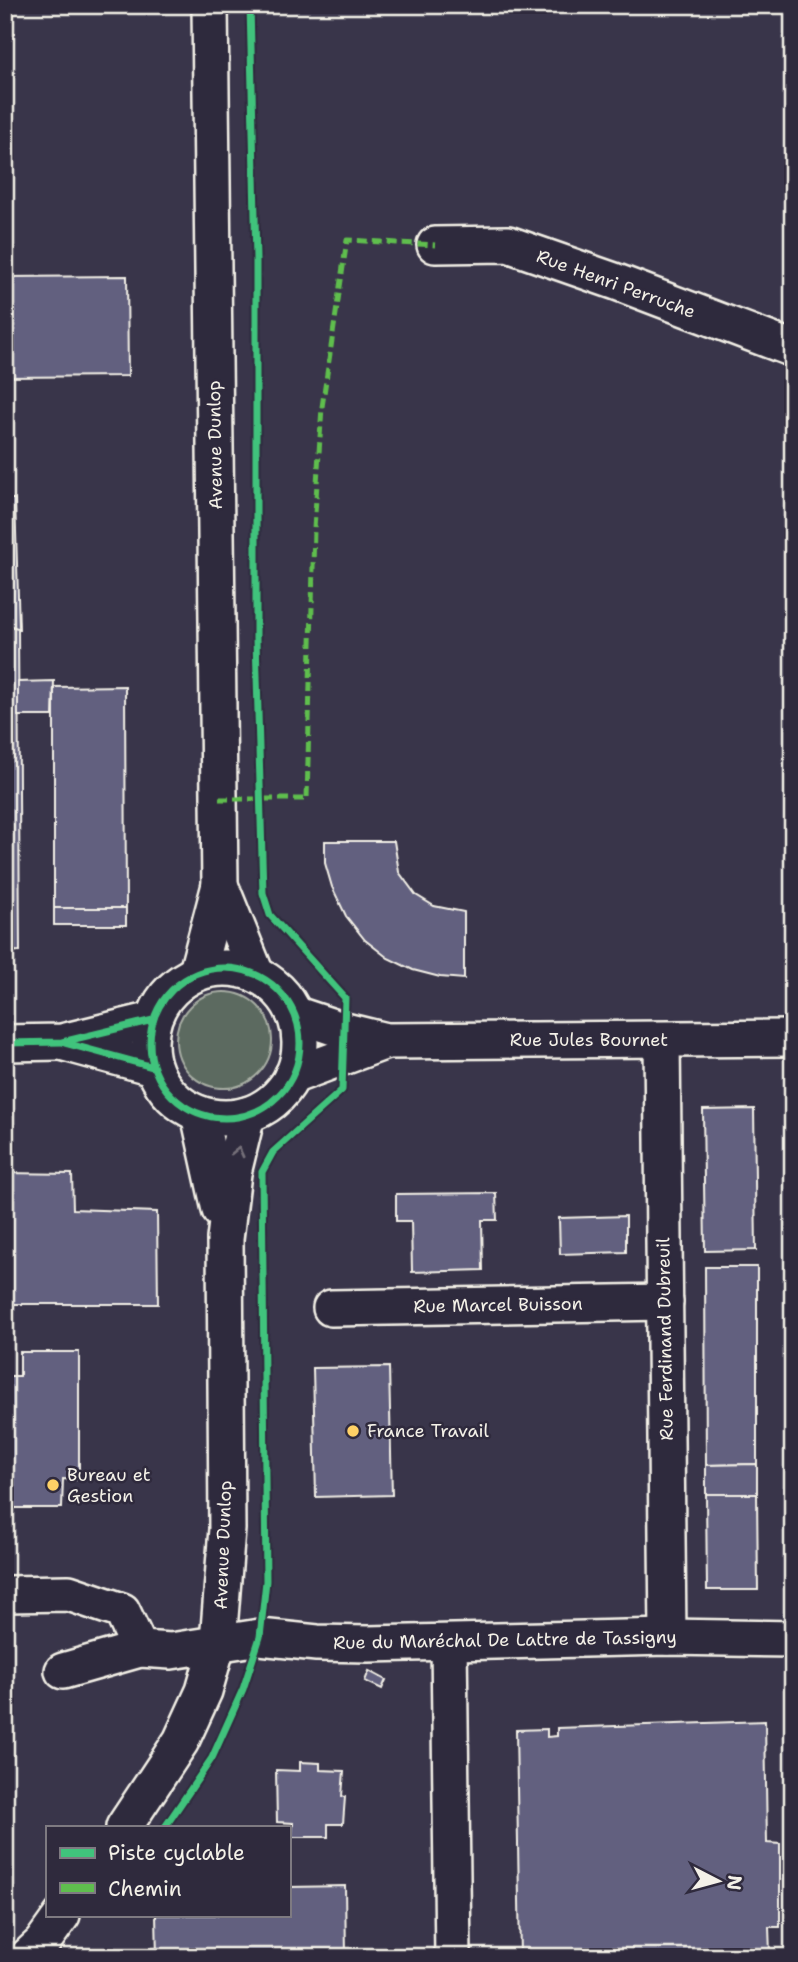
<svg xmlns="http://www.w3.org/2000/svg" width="798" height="1962" font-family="'Shantell Sans',sans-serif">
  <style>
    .green { fill: #5c6a60; stroke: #a8aea4; stroke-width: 2 }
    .building { fill: #62617f; stroke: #f4f1e8; stroke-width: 2 }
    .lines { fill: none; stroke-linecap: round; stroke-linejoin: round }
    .minor-casing { stroke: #f4f1e8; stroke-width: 40 }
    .minor { stroke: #2f2a3d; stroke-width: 35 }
    .quiet { stroke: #5fbe4e; stroke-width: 5; stroke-dasharray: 10 5; stroke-linecap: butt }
    .cycleway-casing { stroke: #2f2a3d; stroke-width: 11 }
    .cycleway { stroke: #40c37c; stroke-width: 7 }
    .oneway { stroke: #747079 }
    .poi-dot { fill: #ffd166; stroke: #2f2a3d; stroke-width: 2.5 }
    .labels { text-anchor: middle; stroke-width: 5; stroke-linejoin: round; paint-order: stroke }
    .street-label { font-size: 18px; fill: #f4f1e8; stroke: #2f2a3d }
    .poi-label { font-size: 18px; fill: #f4f1e8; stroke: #2f2a3d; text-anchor: start }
  </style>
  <rect width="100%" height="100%" fill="#39354a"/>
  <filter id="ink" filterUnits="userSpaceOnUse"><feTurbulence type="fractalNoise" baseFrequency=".0143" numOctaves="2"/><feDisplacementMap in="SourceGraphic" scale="14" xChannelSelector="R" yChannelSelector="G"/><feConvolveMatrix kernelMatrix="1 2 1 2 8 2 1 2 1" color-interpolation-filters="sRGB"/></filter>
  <g filter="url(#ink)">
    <circle class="green" cx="224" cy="1040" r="48"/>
    <g class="building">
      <polygon points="127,276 128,376 5,377 5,277"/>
      <polygon points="5,499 15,499 19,629 5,625"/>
      <polygon points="5,625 18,628 20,951 5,952"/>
      <polygon points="54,681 53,716 18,716 18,682"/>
      <polygon points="125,686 126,908 54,908 54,687"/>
      <polygon points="325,841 394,841 399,872 416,895 434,906 464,912 464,979 440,977 413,970 388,958 365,940 346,916 332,887 325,863"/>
      <rect x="54" y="908" width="72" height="17"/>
      <polygon points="754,1109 756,1250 705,1251 703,1110"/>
      <polygon points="5,1173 72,1174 73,1209 157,1212 158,1304 5,1304"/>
      <polygon points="496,1193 497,1220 482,1220 483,1270 412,1272 411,1221 396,1221 396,1194"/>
      <polygon points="626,1216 626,1252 560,1254 559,1218"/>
      <polygon points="705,1267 757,1267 757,1464 706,1465"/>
      <polygon points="20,1352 79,1352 79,1480 63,1479 62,1508 5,1508 5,1376 20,1376"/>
      <polygon points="389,1367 392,1495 316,1497 313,1368"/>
      <polygon points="757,1464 757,1494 706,1494 706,1465"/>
      <polygon points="706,1494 757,1494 758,1590 707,1590"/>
      <polygon points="369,1671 386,1680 382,1689 365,1681"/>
      <polygon points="765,1721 767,1843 780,1844 780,1927 769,1927 770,1953 735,1953 735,1957 699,1957 699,1954 636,1954 636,1957 520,1956 516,1730 547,1729 547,1737 557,1736 557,1728"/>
      <polygon points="5,1741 9,1742 5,1811"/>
      <polygon points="300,1762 320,1763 320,1770 344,1771 342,1796 345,1797 343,1824 328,1824 328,1837 292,1837 293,1823 277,1822 276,1770 300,1771"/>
      <polygon points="345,1886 346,1957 157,1957 156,1915 289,1915 289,1887"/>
    </g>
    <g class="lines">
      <g class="minor-casing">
        <g id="minor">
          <polyline points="435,245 508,244 614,281 793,349"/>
          <polyline points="220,885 256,974"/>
          <circle cx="225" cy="1043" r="75"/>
          <polyline points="197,972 220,885 210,5"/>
          <polyline points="294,1014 345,1031 386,1041 793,1038"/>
          <polyline points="662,1040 668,1637"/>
          <polyline points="5,1043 62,1042 153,1020"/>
          <polyline points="65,1043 153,1067"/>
          <polyline points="292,1076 386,1041"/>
          <polyline points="199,1114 220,1210"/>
          <polyline points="331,1308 665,1302"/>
          <polyline points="5,1594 69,1593 122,1611 140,1649"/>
          <polyline points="449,1643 453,1957"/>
          <polyline points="63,1671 140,1649 171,1651 260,1637 317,1643 368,1644 668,1637 793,1639"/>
          <polyline points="124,1827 181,1741 204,1691 218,1642 227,1529 225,1239 233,1173 247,1115"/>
          <polyline points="27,1957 42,1943 62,1915"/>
        </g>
      </g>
      <use href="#minor" class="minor"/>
      <polyline class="quiet" points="219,799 307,799 314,529 322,407 347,240 435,245"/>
      <g class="cycleway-casing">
        <g id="cycleway">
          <circle cx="225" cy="1043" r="75"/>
          <polyline points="5,1043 62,1042 153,1020"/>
          <polyline points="65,1043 153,1067"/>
          <polyline points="165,1827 212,1758 243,1689 260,1637 266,1581 262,1172 273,1152 342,1090 345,998 270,915 263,893 256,639 256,259 250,5"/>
        </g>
      </g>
      <use href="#cycleway" class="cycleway"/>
    </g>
    <defs><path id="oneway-chevron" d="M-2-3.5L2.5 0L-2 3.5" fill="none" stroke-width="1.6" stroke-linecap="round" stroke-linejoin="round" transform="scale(1.75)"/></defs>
    <use class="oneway" href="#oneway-chevron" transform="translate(238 1152) rotate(-77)"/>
  </g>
  <g class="poi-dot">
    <circle cx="353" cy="1431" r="7"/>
    <circle cx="53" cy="1485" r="7"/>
  </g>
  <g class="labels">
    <g class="street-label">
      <text transform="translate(616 284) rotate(20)" y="6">Rue Henri Perruche</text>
      <text transform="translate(215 445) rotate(-91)" y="6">Avenue Dunlop</text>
      <text x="589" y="1046">Rue Jules Bournet</text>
      <text transform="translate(498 1305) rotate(-1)" y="6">Rue Marcel Buisson</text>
      <text transform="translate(665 1339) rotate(-91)" y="6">Rue Ferdinand Dubreuil</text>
      <text transform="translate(223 1545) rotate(-88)" y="6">Avenue Dunlop</text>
      <text transform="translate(505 1640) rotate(-1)" y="6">Rue du Maréchal De Lattre de Tassigny</text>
    </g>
    <g class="poi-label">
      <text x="367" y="1437">France Travail</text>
      <text x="67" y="1481">Bureau et<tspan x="67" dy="21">Gestion</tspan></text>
    </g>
  </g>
  <rect width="798" height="1962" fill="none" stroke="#2f2a3d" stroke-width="28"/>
  <rect x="14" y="14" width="770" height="1934" fill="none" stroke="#f4f1e8" stroke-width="2.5" filter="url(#ink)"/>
  <rect x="46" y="1826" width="245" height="91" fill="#2f2a3d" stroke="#7e7a81" stroke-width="2"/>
  <rect x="60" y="1848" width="35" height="10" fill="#40c37c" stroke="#7e7a81" stroke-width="2"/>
  <text x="108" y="1860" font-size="21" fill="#f4f1e8">Piste cyclable</text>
  <rect x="60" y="1883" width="35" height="10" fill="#5fbe4e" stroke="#7e7a81" stroke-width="2"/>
  <text x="108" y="1896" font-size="21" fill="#f4f1e8">Chemin</text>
  <g transform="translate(718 1881) rotate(96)" stroke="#2f2a3d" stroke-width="5" paint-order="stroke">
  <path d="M0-5L12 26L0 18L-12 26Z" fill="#f4f1e8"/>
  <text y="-10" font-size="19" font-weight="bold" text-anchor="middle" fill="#f4f1e8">N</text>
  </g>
</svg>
